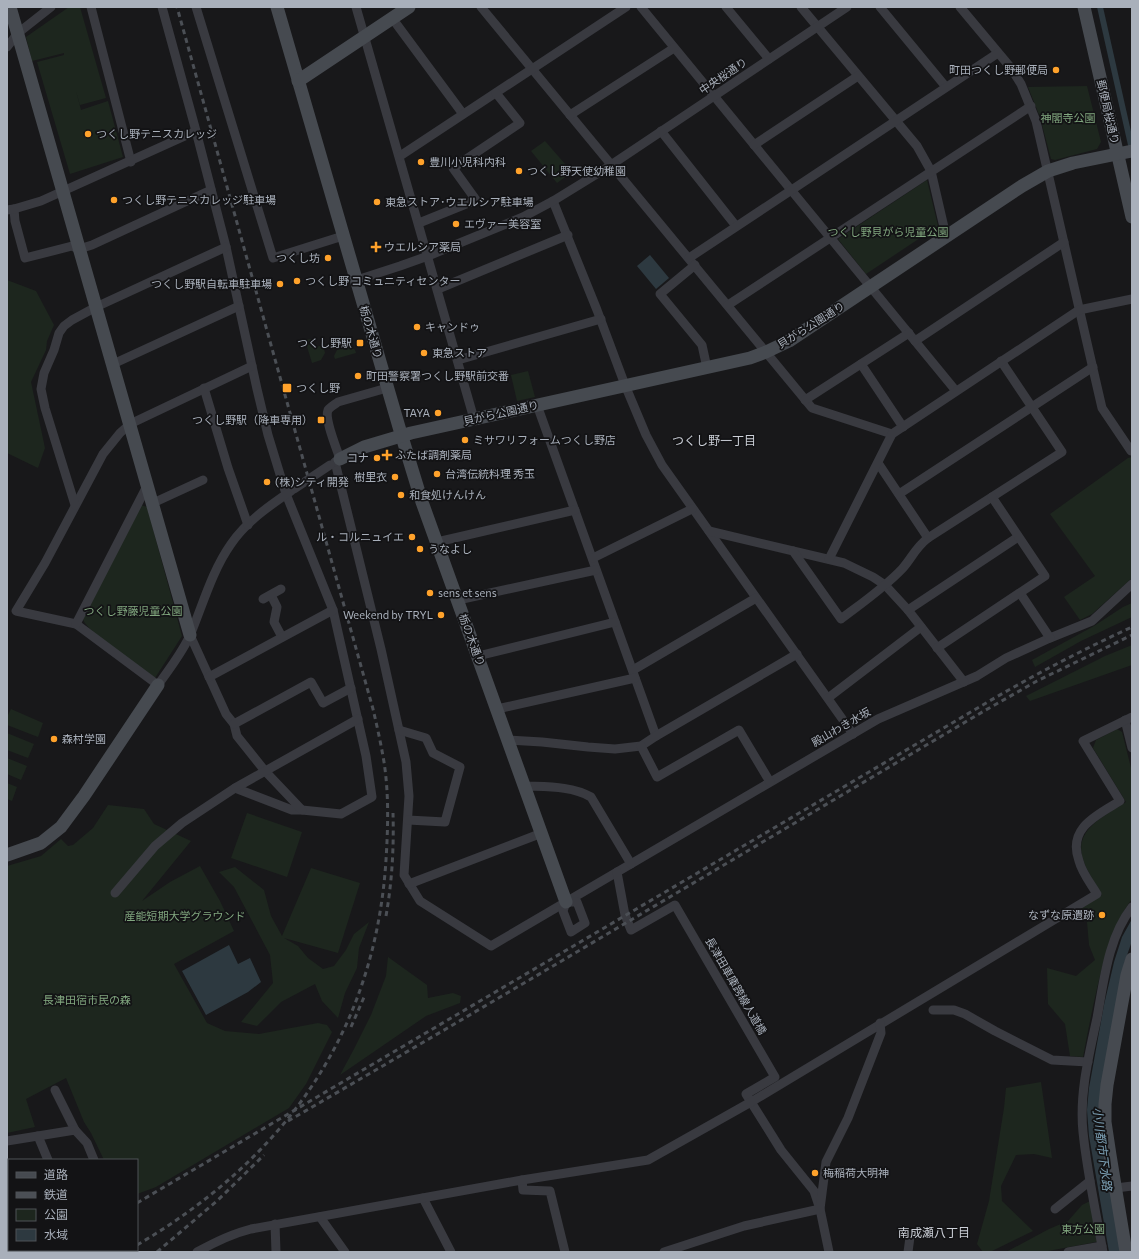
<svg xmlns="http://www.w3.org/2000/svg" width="1139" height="1259" font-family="Commissioner,'Noto Sans JP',sans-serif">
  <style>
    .green { fill: #1d261e }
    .water { fill: #2d3940 }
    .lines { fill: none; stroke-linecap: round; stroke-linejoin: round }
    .street { stroke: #393a40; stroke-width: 9 }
    .secondary { stroke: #464a50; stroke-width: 13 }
    .rail { stroke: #4b4f55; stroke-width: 3; stroke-dasharray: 5 4; stroke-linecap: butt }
    .street-bridge { stroke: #393a40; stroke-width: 9 }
    .poi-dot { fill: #ffa22b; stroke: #131315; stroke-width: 1.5 }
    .labels { text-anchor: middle; stroke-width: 3.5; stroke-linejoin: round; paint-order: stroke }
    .poi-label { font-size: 11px; fill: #a9b0bb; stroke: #131315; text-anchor: start }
    .street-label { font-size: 11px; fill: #a9b0bb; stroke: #131315 }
    .park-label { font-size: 11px; fill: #81a77f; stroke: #131315 }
    .neighbourhood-label { font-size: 12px; fill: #cbcfd7; stroke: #131315 }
    .water-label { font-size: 12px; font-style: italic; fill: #7ea3b8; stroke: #131315 }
  </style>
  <rect width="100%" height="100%" fill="#18181a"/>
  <g class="green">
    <polygon points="69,7 80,7 106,98 80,105 76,91 81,110 108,101 123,157 70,174 37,62 64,55 64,53 32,61 26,37"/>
    <polygon points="1087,86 1101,142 1097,149 1055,160 1051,159 1040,117 1028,87"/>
    <polygon points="545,141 572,172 557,183 531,151"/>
    <polygon points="927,180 938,226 866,274 838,239"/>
    <polygon points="7,280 36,291 54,325 47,341 46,350 31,382 45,448 38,468 7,453"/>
    <polygon points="311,339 313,348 323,345 325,353 321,360 312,363 305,340"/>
    <polygon points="351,347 355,350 356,353 335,359 334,356 337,350"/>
    <polygon points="528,371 535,397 517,401 511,375"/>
    <polygon points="1132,457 1132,578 1092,614 1080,620 1064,597 1095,576 1050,514 1128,458"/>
    <path d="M141 505 147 507 182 636 155 678C143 669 85 631 83 619Z"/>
    <polygon points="1132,603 1132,617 1081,641 1035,667 1032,660 1094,626 1123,607"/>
    <polygon points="1132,645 1132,665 1030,701 1026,696 1105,656"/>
    <polygon points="11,709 43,723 38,737 7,725 7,717"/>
    <path d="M1117 729 1122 732 1132 772V899C1111 927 1104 960 1096 993 1091 1015 1087 1036 1083 1057L1070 1056 1065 1024 1048 1004 1047 968 1076 976 1095 960 1089 945 1087 922 1079 909 1102 895C1096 884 1088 873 1084 862 1071 830 1105 816 1126 802L1093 748 1096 740Z"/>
    <polygon points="7,733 34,744 28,758 7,750"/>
    <polygon points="7,758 27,766 21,780 7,774"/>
    <polygon points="7,783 17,787 12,801 7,799"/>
    <polygon points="108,805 144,809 154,824 191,841 142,901 170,882 200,866 220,901 234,931 174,964 207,1023 225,1031 259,1034 318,1023 327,1025 332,1032 306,1084 289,1108 156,1187 137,1194 137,1160 104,1160 91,1133 84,1122 66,1078 26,1099 35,1127 7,1133 7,866 41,856 61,839 68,846 73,845 93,828"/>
    <polygon points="247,813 302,832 287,877 231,858"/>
    <polygon points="235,867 264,890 271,916 282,936 311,868 360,883 338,953 284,938 298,946 308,958 323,969 334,966 346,950 354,934 369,922 359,948 357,968 345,993 338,1018 322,1001 315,984 281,1002 257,1026 241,1022 273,983 270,955 234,887 219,872"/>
    <polygon points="388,957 427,985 428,998 453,993 461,996 460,1003 426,1016 340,1075 354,1049 371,1015 386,976"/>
    <polygon points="1041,1082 1052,1158 1034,1154 1016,1155 1001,1186 1002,1201 1033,1231 990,1252 983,1252 977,1244 989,1201 1004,1108 1006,1088"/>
    <polygon points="1094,1199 1101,1241 1043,1252 1006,1252 1049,1229 1068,1221 1082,1205"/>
    <polygon points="7,1241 9,1244 9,1250 37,1250 35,1252 7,1252"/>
  </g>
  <g class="water">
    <polygon points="1097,7 1103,7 1132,136 1132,163"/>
    <polygon points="650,255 669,278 656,289 637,266"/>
    <polygon points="1132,919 1132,941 1125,961 1101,1094 1120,1252 1109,1252 1089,1136 1087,1110 1089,1088 1104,1005 1114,962 1122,937"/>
    <polygon points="229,945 238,964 250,958 261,982 248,992 206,1015 182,971"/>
  </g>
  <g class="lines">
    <g class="street">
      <polyline points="91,7 131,162"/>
      <polyline points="162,7 196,131 226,247 257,389 268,435 286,494 333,610 366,756 372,797 341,814 302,810 292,810 235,788"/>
      <polyline points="196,7 273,258 343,236"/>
      <polyline points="356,7 474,419"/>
      <polyline points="481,7 812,408 892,434"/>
      <polyline points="641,7 956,391"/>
      <polyline points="726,7 769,59"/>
      <polyline points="801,7 917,146 931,171 946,236"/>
      <polyline points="880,7 946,87"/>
      <polyline points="960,7 1011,68 1021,84 1036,121 1102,408 1131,451 1132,451"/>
      <polyline points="392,18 463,114"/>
      <polyline points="7,47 18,33 51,7"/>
      <polyline points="570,115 674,48"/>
      <polyline points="661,131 736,226"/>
      <polyline points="754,145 858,76"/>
      <polyline points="400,156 626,7"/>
      <polyline points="553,201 597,310 625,385 646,435 662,465 853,734"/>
      <polyline points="14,209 15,221 25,258 72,246 79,249 92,245 211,190"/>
      <polyline points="7,210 14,209 41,201 196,131"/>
      <polyline points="419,223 476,200 453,168 520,123 496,93"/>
      <polyline points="689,258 998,53"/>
      <polyline points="695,265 660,294 702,345 707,368"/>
      <polyline points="363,278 400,266 428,256 523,217 553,201 605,169 847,7"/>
      <polyline points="438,289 568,235"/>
      <polyline points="728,305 1031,106"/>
      <polyline points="915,341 1064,242"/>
      <polyline points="458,360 601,319"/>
      <polyline points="113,364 239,306"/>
      <polyline points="861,364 903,427"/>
      <path d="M252 366 130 424 120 433 103 454 45 563 16 611 76 624 158 685C169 669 183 652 191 633 203 604 212 571 231 544 246 522 269 506 291 491"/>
      <polyline points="204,388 228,468 248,525"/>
      <polyline points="805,400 909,333"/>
      <polyline points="537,405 656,736"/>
      <polyline points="335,462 381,649 406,762 409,796 404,875 420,901 491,946 878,719 977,676 1006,658 1050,638 1092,621 1132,584"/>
      <path d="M335 462 340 459C337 449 324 419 328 410 330 407 334 405 338 402L387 388"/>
      <polyline points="878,463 928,538"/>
      <polyline points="899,494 1093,367"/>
      <polyline points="153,503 203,480"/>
      <polyline points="75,505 45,408 41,389 44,373 54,350 59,333 64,326 72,320 96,307 226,247"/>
      <polyline points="709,531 844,563 873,577 885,585 908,610 964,682"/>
      <polyline points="437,542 575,510"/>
      <path d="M793 551 841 619C862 603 884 588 902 569 912 558 915 548 928 538L1062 452 1001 361"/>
      <polyline points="593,558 692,509"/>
      <polyline points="829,559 892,434 1079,310 1132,299"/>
      <polyline points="1020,593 1050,638"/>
      <polyline points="271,595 277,607 274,622 282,637"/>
      <polyline points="263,599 281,589"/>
      <polyline points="458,600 596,570"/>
      <polyline points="908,610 1018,537"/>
      <polyline points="76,624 147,486"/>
      <polyline points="190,635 226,714 234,724 237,736 265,771 302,810"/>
      <polyline points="937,648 1045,576 992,497"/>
      <polyline points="478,656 615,622"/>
      <polyline points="633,670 756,598"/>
      <polyline points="209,677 333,610"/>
      <polyline points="828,698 921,627"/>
      <polyline points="497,709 635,678"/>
      <polyline points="1125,720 1132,748"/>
      <polyline points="234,724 311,682 323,703 351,688"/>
      <polyline points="399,730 426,738 433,753 460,767 445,822 408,820"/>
      <polyline points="508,740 542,742 588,747 615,749 641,746 656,736 797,654"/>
      <polyline points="641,746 657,777 739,730 770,782"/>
      <path d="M525 786C547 787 572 786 591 797L631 864"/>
      <polyline points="617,872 625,915 631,930 675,905 775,1077 746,1094 781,1150 814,1191 820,1209 829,1252"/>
      <polyline points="409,884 542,833"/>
      <polyline points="115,893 155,846 182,823 235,788 358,719"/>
      <polygon points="566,902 577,902 585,923 571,932 563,911"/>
      <polyline points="933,1010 954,1010 965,1014 995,1031 1052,1060 1088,1062"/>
      <polyline points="55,1090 75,1130"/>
      <polyline points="38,1136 48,1160"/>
      <polyline points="7,1141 75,1130 87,1143 94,1160"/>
      <polyline points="522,1180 523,1190 550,1191 565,1252"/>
      <polyline points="7,1188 9,1191"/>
      <polyline points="1116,1188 1132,1186"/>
      <polyline points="423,1198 451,1252"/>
      <polyline points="1055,1209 1090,1181"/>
      <polyline points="320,1217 345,1252"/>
      <polyline points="275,1224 276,1252"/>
      <path d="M197 1252C215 1242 231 1234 251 1229L522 1180 648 1160 751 1102 1097 894C1091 884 1082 873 1079 861 1067 828 1097 815 1120 801L1083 741 1132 717"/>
      <polyline points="664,1252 744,1226 820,1209 826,1162 848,1118 881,1033 880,1023"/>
      <polyline points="908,1252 910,1237"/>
      <polyline points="1068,1252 1102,1246"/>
      <path d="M1103 1252C1096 1212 1087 1172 1083 1132 1079 1094 1089 1055 1097 1018 1104 980 1108 938 1132 907"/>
    </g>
    <g class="secondary">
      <polyline points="10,7 190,635"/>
      <polyline points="277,7 399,427 422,502 566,902"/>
      <polyline points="1084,7 1132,217"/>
      <polyline points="298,81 409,7"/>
      <polyline points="340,459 364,447 411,433 750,358 766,352 789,341 1022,186 1048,171 1073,163 1132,151"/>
      <polyline points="7,855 41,843 61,827 84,796 158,685"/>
      <polyline points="1126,1252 1110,1155 1105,1122 1105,1104 1107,1085 1127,975 1132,959"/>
    </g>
    <g class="rail">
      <path d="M386 916C392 882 394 848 393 813"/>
      <polyline points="351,1027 365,995"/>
      <path d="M288 1121C521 986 752 848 984 711L1037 681 1132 635"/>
      <path d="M137 1203 981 706C1030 677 1080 651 1132 627"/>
      <path d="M137 1245C284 1159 375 1033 386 860 388 828 389 794 384 762 381 744 377 726 373 709L271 345 177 7"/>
      <polyline points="54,1252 58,1250"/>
      <polyline points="66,1252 69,1250"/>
      <polyline points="126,1252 129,1250"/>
      <polyline points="157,1252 218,1200 264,1155"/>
    </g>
    <polyline class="street-bridge" points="294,489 330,465"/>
  </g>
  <g class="poi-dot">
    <circle cx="1056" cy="70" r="4"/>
    <circle cx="88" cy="134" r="4"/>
    <circle cx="421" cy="162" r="4"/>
    <circle cx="519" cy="171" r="4"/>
    <circle cx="114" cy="200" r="4"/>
    <circle cx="377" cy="202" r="4"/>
    <circle cx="456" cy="224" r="4"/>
    <path d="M374 241h4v4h4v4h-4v4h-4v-4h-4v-4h4z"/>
    <circle cx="328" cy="258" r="4"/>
    <circle cx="297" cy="281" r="4"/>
    <circle cx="280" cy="284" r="4"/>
    <circle cx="417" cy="327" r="4"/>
    <rect x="356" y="339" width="8" height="8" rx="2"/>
    <circle cx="424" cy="353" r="4"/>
    <circle cx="358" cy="376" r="4"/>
    <rect x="282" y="383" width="10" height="10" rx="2"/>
    <circle cx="438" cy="413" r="4"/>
    <rect x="317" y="416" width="8" height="8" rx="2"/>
    <circle cx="465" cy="440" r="4"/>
    <path d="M385 449h4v4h4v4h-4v4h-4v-4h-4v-4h4z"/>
    <circle cx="377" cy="458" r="4"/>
    <circle cx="437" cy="474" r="4"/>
    <circle cx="395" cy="477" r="4"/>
    <circle cx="267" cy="482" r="4"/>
    <circle cx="401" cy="495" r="4"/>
    <circle cx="412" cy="537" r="4"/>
    <circle cx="420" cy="549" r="4"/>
    <circle cx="430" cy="593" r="4"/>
    <circle cx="441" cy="615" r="4"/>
    <circle cx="54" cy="739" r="4"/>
    <circle cx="1102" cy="915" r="4"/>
    <circle cx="815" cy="1173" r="4"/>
  </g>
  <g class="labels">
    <g class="poi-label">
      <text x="1048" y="74" text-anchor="end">町田つくし野郵便局</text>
      <text x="96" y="138">つくし野テニスカレッジ</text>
      <text x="429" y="166">豊川小児科内科</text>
      <text x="527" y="175">つくし野天使幼稚園</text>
      <text x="122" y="204">つくし野テニスカレッジ駐車場</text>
      <text x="385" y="206">東急ストア･ウエルシア駐車場</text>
      <text x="464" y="228">エヴァー美容室</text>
      <text x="384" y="251">ウエルシア薬局</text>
      <text x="320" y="262" text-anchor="end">つくし坊</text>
      <text x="305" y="285">つくし野 コミュニティセンター</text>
      <text x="272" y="288" text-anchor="end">つくし野駅自転車駐車場</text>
      <text x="425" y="331">キャンドゥ</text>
      <text x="352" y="347" text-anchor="end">つくし野駅</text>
      <text x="432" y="357">東急ストア</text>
      <text x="366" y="380">町田警察署つくし野駅前交番</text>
      <text x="296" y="392">つくし野</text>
      <text x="430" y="417" text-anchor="end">TAYA</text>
      <text x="313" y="424" text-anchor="end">つくし野駅（降車専用）</text>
      <text x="473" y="444">ミサワリフォームつくし野店</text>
      <text x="395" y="459">ふたば調剤薬局</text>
      <text x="369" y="462" text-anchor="end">コナ</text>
      <text x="445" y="478">台湾伝統料理 秀玉</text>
      <text x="387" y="481" text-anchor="end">樹里衣</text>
      <text x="275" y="486">(株)シティ開発</text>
      <text x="409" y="499">和食処けんけん</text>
      <text x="404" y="541" text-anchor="end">ル・コルニュイエ</text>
      <text x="428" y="553">うなよし</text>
      <text x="438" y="597">sens et sens</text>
      <text x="433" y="619" text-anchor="end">Weekend by TRYL</text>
      <text x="62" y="743">森村学園</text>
      <text x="1094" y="919" text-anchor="end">なずな原遺跡</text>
      <text x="823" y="1177">梅稲荷大明神</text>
    </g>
    <g class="street-label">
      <text transform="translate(723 76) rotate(-34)" y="4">中央桜通り</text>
      <text transform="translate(1108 112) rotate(77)" y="4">郵便局桜通り</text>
      <text transform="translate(811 325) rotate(-32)" y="4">貝がら公園通り</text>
      <text transform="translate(371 332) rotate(74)" y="4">栃の木通り</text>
      <text transform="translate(501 413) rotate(-13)" y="4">貝がら公園通り</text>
      <text transform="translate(472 640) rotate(70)" y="4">栃の木通り</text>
      <text transform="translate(841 727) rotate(-30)" y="4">殿山わき水坂</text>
      <text transform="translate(736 986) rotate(60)" y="4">長津田車庫跨線人道橋</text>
    </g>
    <g class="park-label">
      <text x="1068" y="122">神閣寺公園</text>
      <text x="888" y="236">つくし野貝がら児童公園</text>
      <text x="133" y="615">つくし野藤児童公園</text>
      <text x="185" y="920">産能短期大学グラウンド</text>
      <text x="87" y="1004">長津田宿市民の森</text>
      <text x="1083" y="1233">東方公園</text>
    </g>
    <g class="neighbourhood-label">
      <text x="714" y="445">つくし野一丁目</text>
      <text x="934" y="1237">南成瀬八丁目</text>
    </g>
    <g class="water-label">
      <text transform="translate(1102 1149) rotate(83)" y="4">小川都市下水路</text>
    </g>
  </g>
  <rect width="1139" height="1259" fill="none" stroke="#a9b0bb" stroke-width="16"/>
  <rect x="8" y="1159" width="130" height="92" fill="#131315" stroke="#4f5257"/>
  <rect x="16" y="1172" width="20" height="6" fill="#464a50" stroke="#4f5257"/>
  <text x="44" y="1179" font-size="12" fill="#a9b0bb">道路</text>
  <rect x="16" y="1192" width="20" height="6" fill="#4b4f55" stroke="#4f5257"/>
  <text x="44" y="1199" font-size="12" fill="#a9b0bb">鉄道</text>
  <rect x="16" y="1209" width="20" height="12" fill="#1d261e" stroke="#4f5257"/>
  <text x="44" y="1219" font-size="12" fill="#a9b0bb">公園</text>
  <rect x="16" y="1229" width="20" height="12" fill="#2d3940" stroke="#4f5257"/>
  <text x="44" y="1239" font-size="12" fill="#a9b0bb">水域</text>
</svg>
